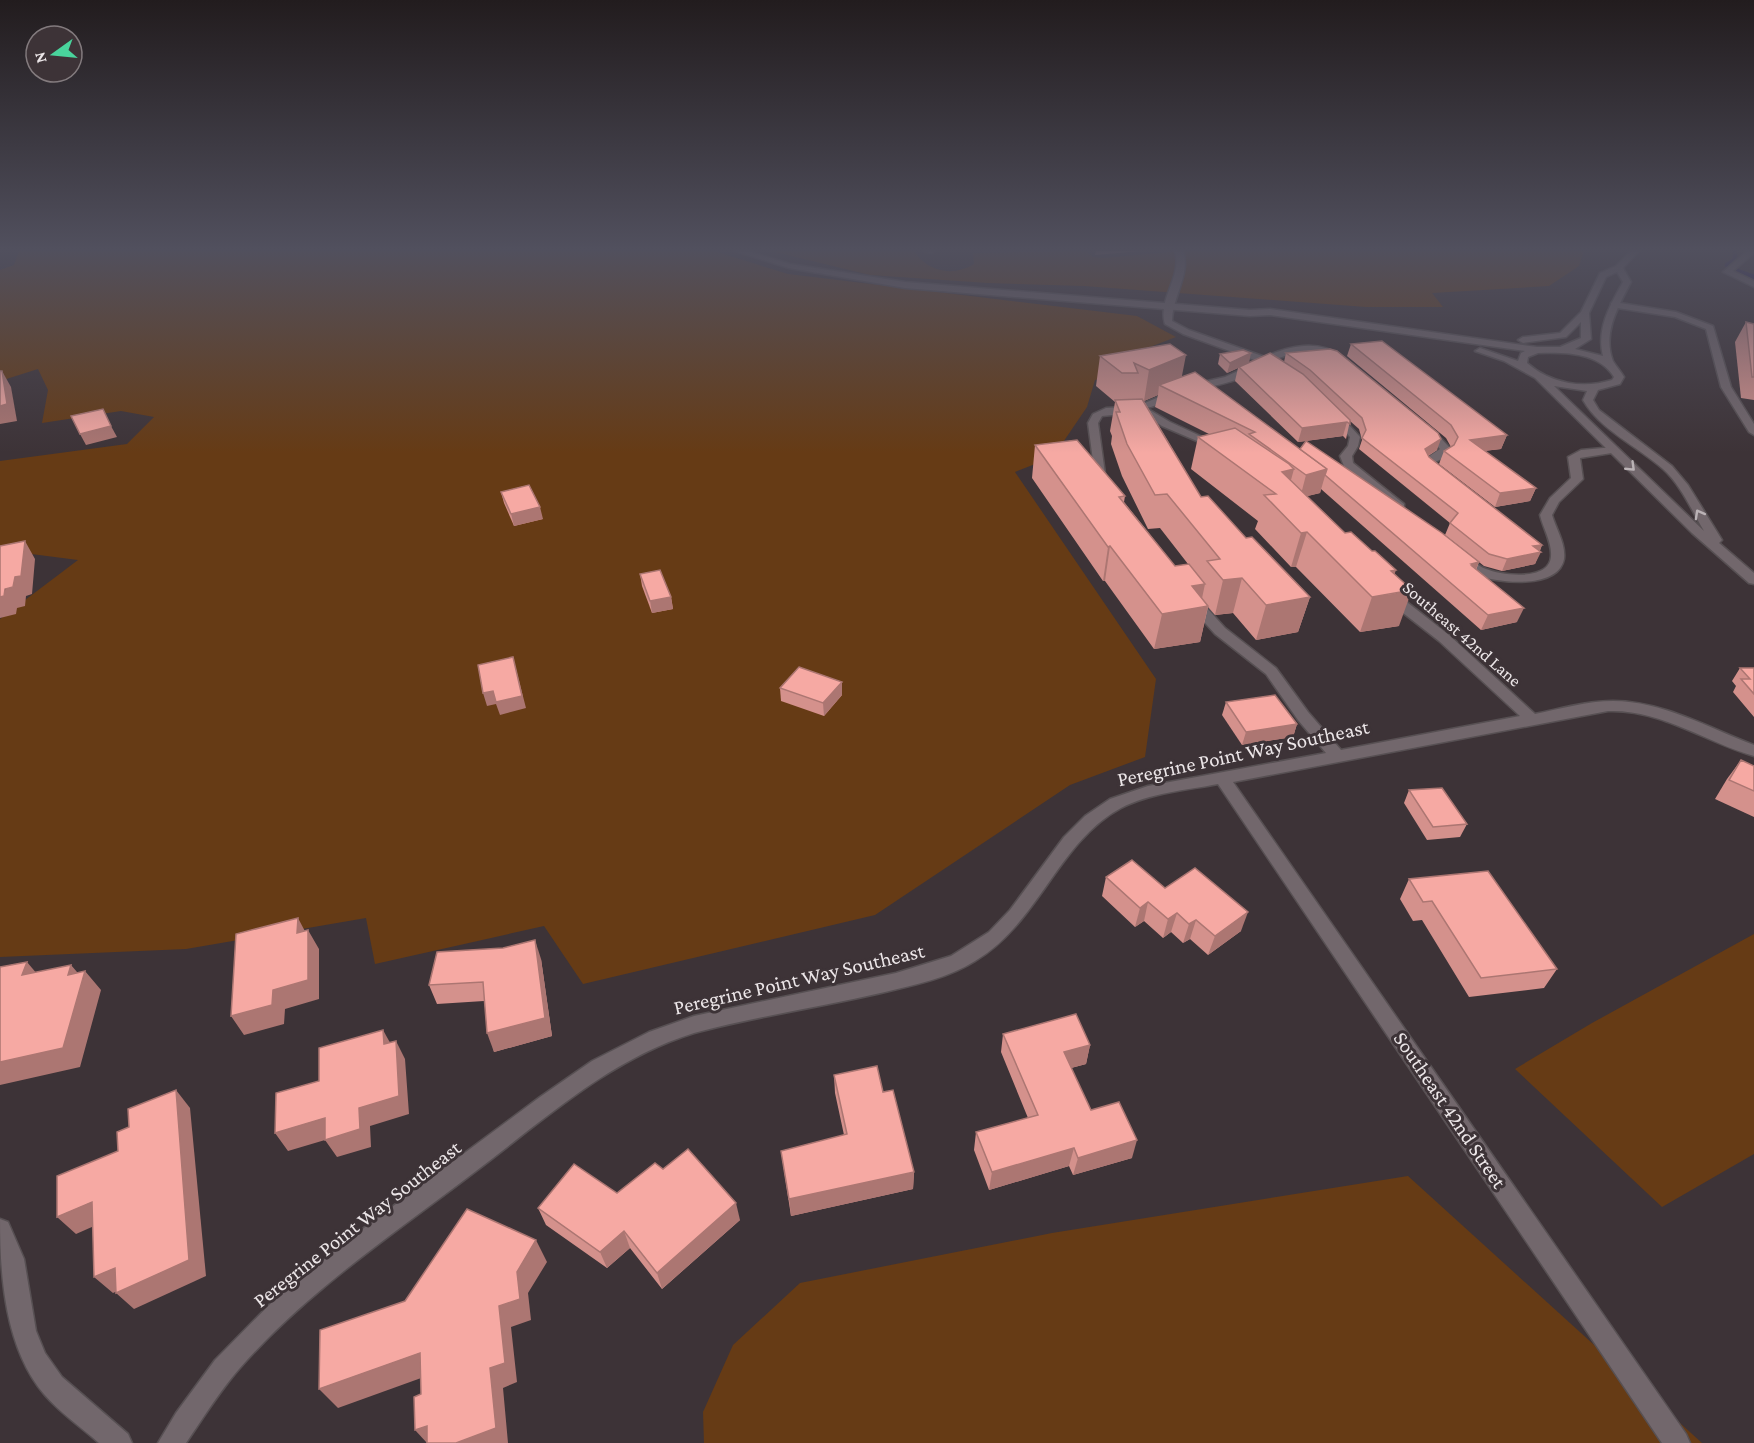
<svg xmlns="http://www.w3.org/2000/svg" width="1754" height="1443" font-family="'Crimson Pro',serif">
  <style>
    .green { fill: #663b15 }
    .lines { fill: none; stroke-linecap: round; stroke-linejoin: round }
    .stream { stroke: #1e1559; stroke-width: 4.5 }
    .lane-casing { stroke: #575053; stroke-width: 3 }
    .street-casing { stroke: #575053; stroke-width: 3 }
    .secondary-casing { stroke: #575053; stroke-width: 3 }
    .lane { fill: #72676c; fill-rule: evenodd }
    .street { fill: #72676c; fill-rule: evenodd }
    .secondary { fill: #72676c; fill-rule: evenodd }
    .wall { fill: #d4918c }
    .shaded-wall { fill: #ac7672 }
    .building { fill: #f6a9a3; stroke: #ac7672; stroke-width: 1.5 }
    .oneway { stroke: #bbb3b6 }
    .labels { text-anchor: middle; stroke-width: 6; stroke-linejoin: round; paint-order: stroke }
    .street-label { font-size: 18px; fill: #ece6e8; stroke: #3d3337 }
    .near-street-label { font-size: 21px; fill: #ece6e8; stroke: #3d3337 }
  </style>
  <rect width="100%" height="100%" fill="#3d3337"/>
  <g class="green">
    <polygon points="19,251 714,251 788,274 1137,316 1176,337 1150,347 1166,362 1095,380 1087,407 1053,457 1015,472 1156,679 1145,757 1070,785 875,915 583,984 544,926 375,964 366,918 186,949 0,957 0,619 78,560 0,550 0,461 127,444 154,417 121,411 42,423 48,390 38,369 0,381 0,270 14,265"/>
    <path d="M771 251H914C928 272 953 277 974 264L973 253 1086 251 1093 257 1103 258 1181 251H1584L1579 266 1549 286 1432 293 1443 307H1366L1084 286 988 283 870 275Z"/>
    <polygon points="1754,934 1754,1154 1662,1207 1515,1069 1592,1023"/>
    <polygon points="1408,1176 1702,1443 704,1443 703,1412 733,1345 800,1283 1052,1233"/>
  </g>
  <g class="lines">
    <g class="stream">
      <polyline points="1727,265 1735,260 1735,251"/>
      <polyline points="1735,270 1754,277"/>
    </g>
    <g class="lane-casing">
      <g id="lane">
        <polygon points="1747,251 1754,251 1754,253 1733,271 1754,281 1754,287 1723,272"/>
        <polygon points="1614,302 1676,312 1713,326 1731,387 1754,424 1754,435 1749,432 1721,387 1706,329 1675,317 1611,307 1611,303"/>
        <path d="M1253 364 1261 366C1239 385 1206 385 1181 395 1170 399 1141 414 1133 408L1185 386 1225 377Z"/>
      </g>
    </g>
    <g class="street-casing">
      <g id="street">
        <polygon points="924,251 935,251 931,253"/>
        <path d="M1175 251H1183C1191 274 1172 297 1172 321L1189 330 1265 357C1288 346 1319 339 1341 356L1336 359C1312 352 1297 349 1273 361L1284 366 1279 369 1183 334 1165 324C1157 299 1183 276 1175 251Z"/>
        <polygon points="1143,406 1170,422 1220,445 1215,448 1211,447 1162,426 1141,412 1102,416 1098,423 1106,481 1104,483 1096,483 1088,423 1093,414 1106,408"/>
        <polygon points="1335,413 1339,414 1360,437 1358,446 1352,456 1353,463 1404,504 1404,510 1396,510 1344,466 1340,456 1348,446 1350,437 1330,416"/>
        <polygon points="1425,425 1429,426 1451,449 1448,456 1435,462 1445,472 1443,474 1435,474 1424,465 1425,459 1440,449 1420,428"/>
        <path d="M1614 447 1618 448V452L1580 458 1583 479 1559 502 1552 515C1556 529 1566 544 1564 559 1558 590 1497 583 1477 575 1469 572 1463 567 1458 562L1456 559 1462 555C1471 558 1477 566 1486 569 1503 576 1550 581 1551 556 1552 542 1543 528 1540 515L1550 498 1571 478 1568 457 1581 450Z"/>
        <path d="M1389 591 1394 592 1449 635 1535 714C1560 709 1587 701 1613 701 1662 701 1709 728 1754 745V756C1705 742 1661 709 1608 711L1233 782 1686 1434 1690 1443H1662L1218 784C1187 790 1149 793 1121 808 1058 842 1039 923 975 961 948 978 915 985 885 992 822 1007 757 1016 694 1033 610 1059 545 1119 476 1171 395 1233 307 1291 239 1369 219 1392 203 1418 186 1443H158L176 1413 215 1360 278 1296 369 1224 540 1097 592 1061 649 1032 694 1016 896 973 951 956 989 932 1010 910 1064 837 1085 816 1110 799 1148 786 1326 753 1298 720 1266 674 1215 634 1188 604 1186 601 1188 598H1198L1225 628 1276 668 1308 712 1341 750 1520 716 1439 641 1384 598 1382 595Z"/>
        <path d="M0 1219 8 1222 24 1259 36 1331 45 1353 62 1377 128 1434 132 1443H99C81 1427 59 1412 44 1394 5 1348 0 1276 0 1219Z"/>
      </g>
    </g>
    <g class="secondary-casing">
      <path id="secondary" d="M735 251H748L790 264 905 282 1250 310 1270 309 1537 347H1560L1581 338V322L1566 337 1523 343 1518 340 1523 337 1560 333 1581 312 1600 273 1616 266 1631 251H1639L1623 268 1631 282C1619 305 1602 333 1613 361 1616 366 1621 372 1624 377L1620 384 1598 390 1593 400 1599 410 1672 466 1688 485 1722 540 1719 543 1754 573V584L1749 583 1692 533 1535 378 1504 361 1475 351 1480 348 1518 361 1521 353 1525 351 1270 315 1250 316 905 288 789 268ZM1617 272 1623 282C1610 305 1596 329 1603 356L1575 349 1591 339 1589 313 1606 277ZM1538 353C1564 352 1599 352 1614 377L1612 380C1583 389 1551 384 1527 363L1528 357ZM1554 386 1587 391 1583 400C1600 430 1637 446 1663 469 1681 485 1692 511 1704 531Z"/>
    </g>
    <use href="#lane" class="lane"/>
    <use href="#street" class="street"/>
    <use href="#secondary" class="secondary"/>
  </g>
  <g class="wall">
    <polygon points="1746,322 1754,324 1754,400 1741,398 1735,342"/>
    <polygon points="1170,344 1182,376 1479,562 1476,570 1517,622 1481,630 1321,489 1320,493 1307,496 1345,533 1394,573 1399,626 1360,632 1296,567 1291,567 1255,529 1258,521 1191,469 1198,437 1209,434 1155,407 1158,395 1144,401 1201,497 1310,597 1298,632 1256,640 1233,613 1215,615 1208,607 1200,642 1154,649 1105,581 1103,581 1032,478 1035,445 1125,496 1124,502 1175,566 1188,564 1160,528 1148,529 1122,476 1111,444 1112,436 1110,431 1115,402 1096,386 1100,356"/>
    <polygon points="1351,344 1507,435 1501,449 1484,451 1536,488 1530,501 1495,507 1439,464 1444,451 1451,447 1446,438 1347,356"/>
    <polygon points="1286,353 1437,450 1428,456 1429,457 1542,545 1535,564 1502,571 1484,566 1445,535 1450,523 1359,449 1362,440 1359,429 1350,421 1346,439 1343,436 1298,442 1235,381 1238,368 1227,373 1218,364 1220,354 1249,363 1284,362"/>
    <polygon points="501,492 543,519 514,526 504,503"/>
    <polygon points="640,574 671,597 673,609 652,613 642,586"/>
    <polygon points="1740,668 1754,668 1754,717 1733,692 1736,686 1732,681"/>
    <polygon points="780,688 842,695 824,716 781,701"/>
    <polygon points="1226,702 1297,724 1293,737 1242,745 1222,715"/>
    <polygon points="1741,760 1754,766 1754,817 1715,799 1727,779"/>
    <polygon points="1409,790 1467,824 1460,837 1427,840 1404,803"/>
    <polygon points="1106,877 1165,888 1241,931 1208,955 1190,939 1183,943 1171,932 1163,938 1144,921 1135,927 1102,896"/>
    <polygon points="1409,879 1557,969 1544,988 1469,997 1422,920 1413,921 1400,899"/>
    <polygon points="541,959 552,1036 494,1052 484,1001 437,1004 429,985"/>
    <polygon points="1003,1034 1090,1045 1086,1064 1071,1068 1091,1110 1132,1158 1073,1175 1069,1166 989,1190 974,1150 976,1132 1028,1118 1001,1052"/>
    <polygon points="834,1075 883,1092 914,1172 913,1189 791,1216 781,1151 844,1135 835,1093"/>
    <polygon points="617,1193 740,1220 662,1289 630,1248 607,1268 546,1225 538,1208"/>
  </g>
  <g class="shaded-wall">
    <polygon points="1096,251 1141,251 1095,255"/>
    <polygon points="1251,353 1249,363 1227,373 1230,363"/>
    <polygon points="1186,355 1180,386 1159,385 1158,395 1144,401 1149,370"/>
    <polygon points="2,371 11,387 17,421 0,424 0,406"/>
    <polygon points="1347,422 1343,436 1298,442 1302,428"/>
    <polygon points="111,426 117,437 86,445 80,434"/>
    <polygon points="1507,435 1501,449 1464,453 1470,440"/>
    <polygon points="1441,439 1437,450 1421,460 1425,449"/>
    <polygon points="1294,469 1285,502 1273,505 1282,472"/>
    <polygon points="1327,469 1320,493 1300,498 1306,475"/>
    <polygon points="1536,488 1530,501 1495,507 1500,493"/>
    <polygon points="540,507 543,519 514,526 511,514"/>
    <polygon points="1307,532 1296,567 1291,567 1301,533"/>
    <polygon points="25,541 35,559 32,594 26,596 25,606 17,608 16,614 0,618 0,597 15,577"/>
    <polygon points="1542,545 1539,553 1541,552 1535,564 1502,571 1507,559 1533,546"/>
    <polygon points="1110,546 1105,581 1103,581 1108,547"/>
    <polygon points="1479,562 1473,576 1471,564"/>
    <polygon points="1396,570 1387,595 1412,590 1399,626 1360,632 1372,597 1391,571"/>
    <polygon points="1242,578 1233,613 1215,615 1223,580"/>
    <polygon points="1205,584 1200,608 1208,606 1200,642 1154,649 1162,614 1192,586"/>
    <polygon points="671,597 673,609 652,613 650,601"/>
    <polygon points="1310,597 1298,632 1256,640 1266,605"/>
    <polygon points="1524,608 1517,622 1481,630 1488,615"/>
    <polygon points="516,669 526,708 500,715 496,704 487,706 483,693"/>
    <polygon points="842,682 842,695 824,716 823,703"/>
    <polygon points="1297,724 1293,737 1242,745 1246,732"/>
    <polygon points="1148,902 1144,921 1135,927 1140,908"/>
    <polygon points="1248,912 1241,931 1208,955 1215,936"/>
    <polygon points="1177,913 1171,932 1163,938 1168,919"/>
    <polygon points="298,918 308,937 308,930 319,949 319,999 285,1009 284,1024 244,1035 231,1016 273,990 297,933"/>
    <polygon points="1196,920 1190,939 1183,943 1189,924"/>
    <polygon points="535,940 541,959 552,1036 494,1052 487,1033"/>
    <polygon points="27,962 43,981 22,975"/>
    <polygon points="71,965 83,979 85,971 101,990 80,1067 0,1085 0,1062 68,975"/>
    <polygon points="383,1030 393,1048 384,1044"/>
    <polygon points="396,1041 405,1059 409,1114 370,1126 371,1147 337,1157 325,1140 288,1151 275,1133 359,1108"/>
    <polygon points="1090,1045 1086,1064 1060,1071 1064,1052"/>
    <polygon points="176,1090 190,1108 206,1276 134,1309 116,1293"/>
    <polygon points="1137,1140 1132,1158 1073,1175 1078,1158"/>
    <polygon points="1074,1148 1069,1166 989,1190 992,1172"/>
    <polygon points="914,1172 913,1189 791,1216 789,1199"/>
    <polygon points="92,1202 110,1219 76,1234 57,1217"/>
    <polygon points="736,1203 740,1220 662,1289 657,1273"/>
    <polygon points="624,1231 630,1248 607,1268 600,1252"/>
    <polygon points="536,1240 547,1262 528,1293 531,1320 511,1327 517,1382 503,1388 508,1443 456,1443 490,1368 499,1306 517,1272"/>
    <polygon points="115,1268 133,1284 113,1293 94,1277"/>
    <polygon points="420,1353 435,1373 338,1408 319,1389"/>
    <polygon points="427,1426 442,1443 427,1443 415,1430"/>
  </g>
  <g class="building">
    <polygon points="1746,322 1754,324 1754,377 1752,377"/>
    <polygon points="1382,341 1507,435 1470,440 1536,488 1500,493 1444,451 1454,445 1458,437 1451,425 1351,344"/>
    <polygon points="1170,344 1186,355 1149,370 1134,363 1138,373 1122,373 1100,356"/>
    <polygon points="1330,349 1337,351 1438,433 1441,439 1425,449 1429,457 1542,545 1533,546 1541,552 1507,559 1489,554 1450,523 1458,513 1362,438 1366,430 1362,418 1310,370 1286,353"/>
    <polygon points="1243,350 1251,353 1230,363 1220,354"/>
    <polygon points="1270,353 1303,374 1350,420 1350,424 1347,422 1302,428 1239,367"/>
    <polygon points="0,371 2,371 7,404 0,406"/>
    <polygon points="1195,372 1327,469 1306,475 1249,434 1255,432 1159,385"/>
    <polygon points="1142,399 1201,497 1208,496 1246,538 1252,537 1310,597 1266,605 1242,578 1223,580 1207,561 1220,559 1167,494 1155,495 1127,444 1116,412 1120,412 1115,400"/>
    <polygon points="103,409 111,426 80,434 71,416"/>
    <polygon points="1235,428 1289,464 1294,469 1282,472 1345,533 1351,532 1372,551 1375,551 1396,570 1391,571 1412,590 1372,597 1307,532 1301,533 1264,495 1276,494 1198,437"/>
    <polygon points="1077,440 1125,496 1119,497 1175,566 1189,564 1205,584 1192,586 1208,606 1162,614 1110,546 1108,547 1035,445"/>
    <polygon points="1306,441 1442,533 1479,562 1471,564 1474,566 1472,566 1524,608 1488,615 1325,475 1327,469 1300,449"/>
    <polygon points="529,485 540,507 511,514 501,492"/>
    <polygon points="25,541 21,576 15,577 13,587 5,589 4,596 0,597 0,546"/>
    <polygon points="660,570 671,597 650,601 640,574"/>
    <polygon points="513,657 522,696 496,702 493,691 483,693 478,665"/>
    <polygon points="799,667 842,682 823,703 780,688"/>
    <polygon points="1740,668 1754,668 1754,694 1741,679 1750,679"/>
    <polygon points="1275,695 1297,724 1246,732 1226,702"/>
    <polygon points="1741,760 1754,766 1754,791 1729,780"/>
    <polygon points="1442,788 1467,824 1433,827 1409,790"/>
    <polygon points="1132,860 1165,888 1195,868 1248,912 1215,936 1196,920 1189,924 1177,913 1168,919 1148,902 1140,908 1106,877"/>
    <polygon points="1488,871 1557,969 1481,978 1432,901 1423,902 1409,879"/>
    <polygon points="298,918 297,933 308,930 308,980 273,990 272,1005 231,1016 236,934"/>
    <polygon points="535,940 545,1018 487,1033 483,982 429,985 437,952 503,948"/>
    <polygon points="27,962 22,975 71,965 68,975 85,971 63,1048 0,1062 0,967"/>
    <polygon points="1076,1014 1090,1045 1064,1052 1091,1110 1119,1102 1137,1140 1078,1158 1074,1148 992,1172 976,1132 1038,1115 1003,1034"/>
    <polygon points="383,1030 384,1044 396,1041 399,1096 359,1108 360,1129 325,1140 325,1118 275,1133 276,1093 319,1081 319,1048"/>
    <polygon points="877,1066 883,1092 893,1090 914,1172 789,1199 781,1151 847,1134 834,1075"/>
    <polygon points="176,1090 189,1260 116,1293 115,1268 94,1277 92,1202 57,1217 57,1176 118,1151 117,1132 129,1127 128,1109"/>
    <polygon points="688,1149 736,1203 657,1273 624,1231 600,1252 538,1208 574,1164 617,1193 655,1163 663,1169"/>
    <polygon points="467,1209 536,1240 517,1272 520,1299 499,1306 505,1363 490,1368 496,1428 456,1443 427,1443 427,1426 415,1430 414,1397 421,1394 420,1353 319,1389 320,1330 405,1301"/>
  </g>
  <defs><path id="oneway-chevron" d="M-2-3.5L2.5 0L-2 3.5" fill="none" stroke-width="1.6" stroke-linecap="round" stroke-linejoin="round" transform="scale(1.5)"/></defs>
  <g class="oneway">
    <use href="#oneway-chevron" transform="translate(1631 467) rotate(44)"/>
    <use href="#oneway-chevron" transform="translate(1699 514) rotate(-119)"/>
  </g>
  <linearGradient id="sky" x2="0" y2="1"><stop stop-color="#221c1e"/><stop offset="0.55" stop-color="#51505e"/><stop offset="1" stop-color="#51505e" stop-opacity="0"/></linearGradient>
  <rect width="1754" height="453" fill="url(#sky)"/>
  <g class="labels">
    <g class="street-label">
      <text transform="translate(1462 634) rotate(41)" y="6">Southeast 42nd Lane</text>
    </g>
    <g class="near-street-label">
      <text transform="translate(1243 753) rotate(-12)" y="7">Peregrine Point Way Southeast</text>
      <text transform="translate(799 979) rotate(-13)" y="7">Peregrine Point Way Southeast</text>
      <text transform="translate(1450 1110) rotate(56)" y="7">Southeast 42nd Street</text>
      <text transform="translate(357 1224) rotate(-38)" y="7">Peregrine Point Way Southeast</text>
    </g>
  </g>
  <g transform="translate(54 54) rotate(255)"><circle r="28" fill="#3d3337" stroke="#837b7e" stroke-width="1.5"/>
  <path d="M0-4.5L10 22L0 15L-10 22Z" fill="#49d49c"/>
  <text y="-9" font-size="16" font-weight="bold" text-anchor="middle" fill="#ece6e8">N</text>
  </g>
</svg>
